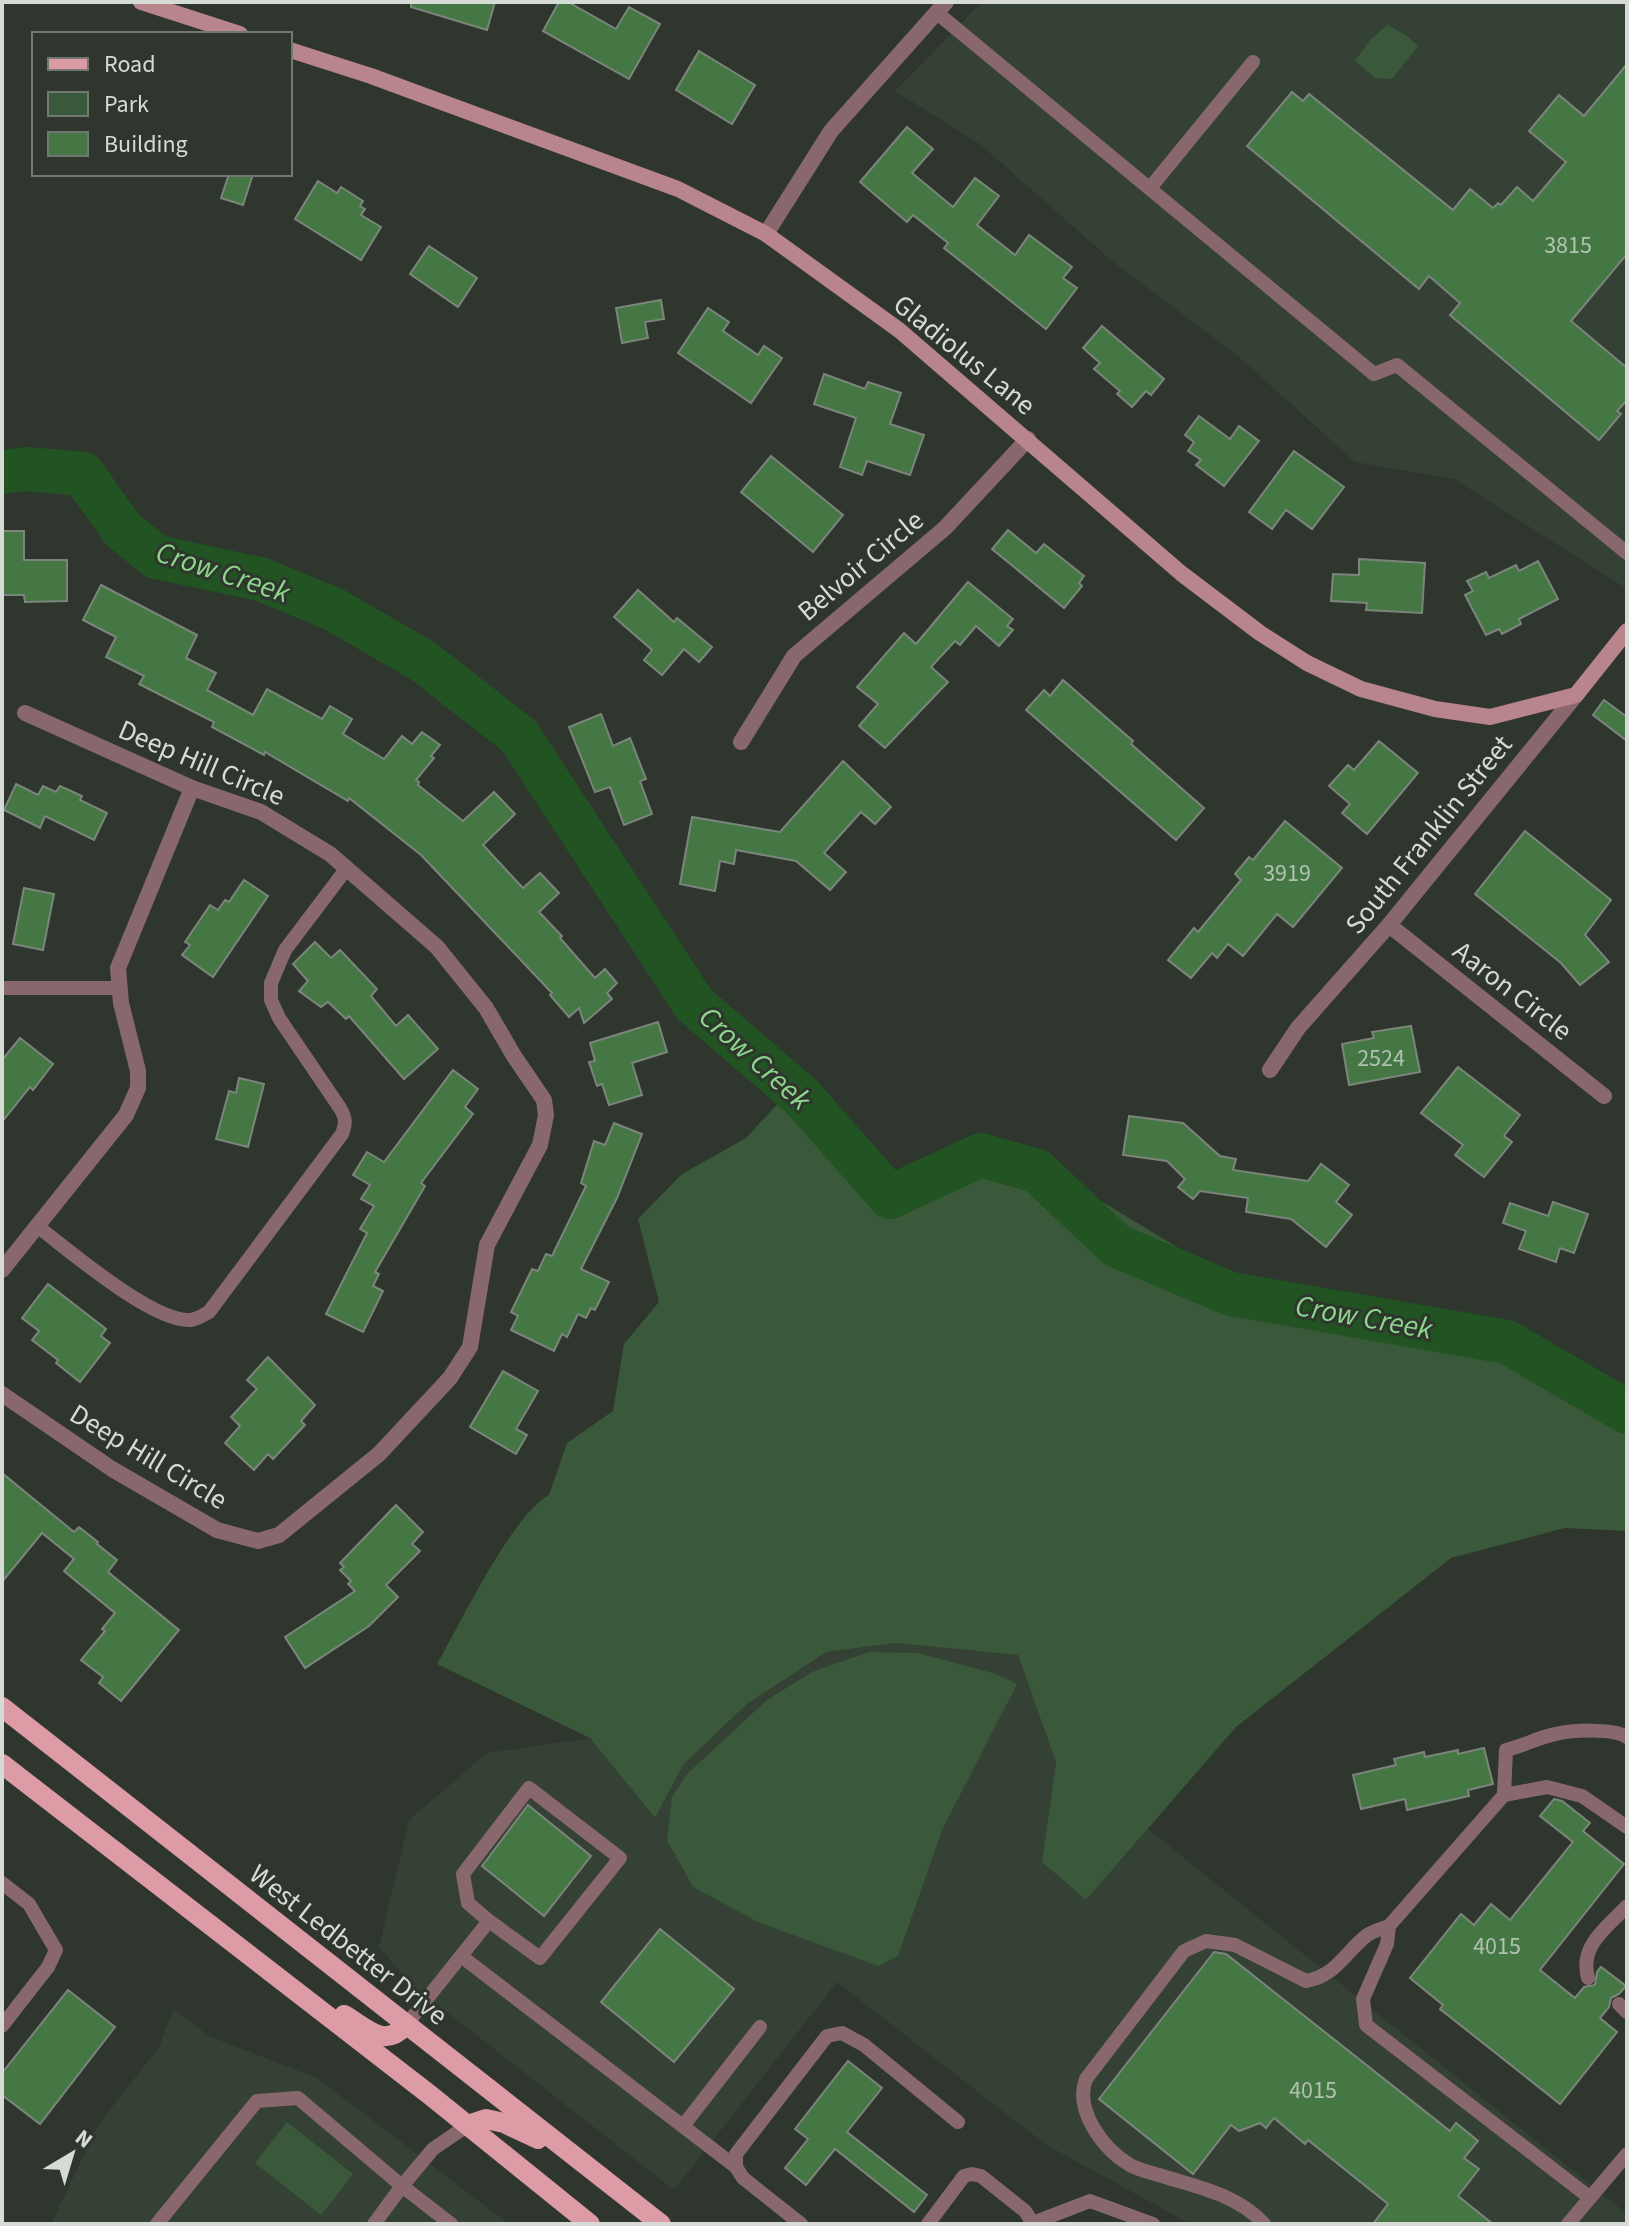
<svg xmlns="http://www.w3.org/2000/svg" width="1629" height="2226" font-family="'Source Sans 3',sans-serif">
  <style>
    .built { fill: #344134 }
    .green { fill: #3a593a }
    .lines { fill: none; stroke-linecap: round; stroke-linejoin: round }
    .river { stroke: #225423; stroke-width: 44 }
    .building { fill: #457745; stroke: #7c857b; stroke-width: 2 }
    .lane { stroke: #89686d; stroke-width: 14 }
    .street { stroke: #89686d; stroke-width: 16 }
    .secondary { stroke: #b9858d; stroke-width: 16 }
    .primary { stroke: #dd9ba6; stroke-width: 20 }
    .labels { text-anchor: middle; stroke-width: 6; stroke-linejoin: round; paint-order: stroke }
    .number-label { font-size: 24px; fill: #b2c2b1 }
    .street-label { font-size: 28px; fill: #d6dbd5; stroke: #2e362e }
    .water-label { font-size: 30px; font-style: italic; fill: #8cd58b; stroke: #2e362e }
  </style>
  <rect width="100%" height="100%" fill="#2e362e"/>
  <g class="built">
    <polygon points="982,2 1627,2 1627,584 1624,587 1454,479 1355,462 1239,357 1111,260 981,145 895,91"/>
    <polygon points="896,1643 1019,1655 1056,1762 1042,1862 1086,1900 1148,1829 1627,2214 1627,2224 1190,2224 1045,2144 837,1982 674,2190 410,1983 379,1947 409,1820 487,1753 590,1738 655,1818 683,1765 747,1704 826,1652"/>
    <polygon points="173,2009 209,2036 317,2078 509,2224 51,2224 98,2125 159,2047"/>
  </g>
  <g class="green">
    <polygon points="1387,25 1407,36 1418,46 1392,79 1375,78 1355,61 1370,40"/>
    <path d="M784 1097 894 1190 996 1137 1251 1292 1471 1327 1617 1412 1627 1400V1531L1565 1528 1451 1558 1236 1727 1086 1900 1042 1862 1056 1762 1018 1655 896 1643 826 1652 747 1704 683 1765 655 1818 590 1738 437 1664C460 1624 512 1515 549 1495L567 1443 613 1411 624 1344 659 1302 638 1219 682 1174 746 1138Z"/>
    <polygon points="869,1652 917,1653 993,1673 1017,1684 942,1830 898,1956 878,1966 758,1922 693,1887 667,1840 672,1797 687,1774 767,1700 812,1672"/>
    <polygon points="287,2122 353,2174 321,2215 255,2163"/>
  </g>
  <g class="lines">
    <polyline class="river" points="2,472 26,469 83,474 122,529 156,557 260,579 333,609 423,661 519,736 694,1004 802,1097 890,1197 981,1155 1037,1171 1117,1246 1231,1294 1507,1342 1627,1412"/>
  </g>
  <g class="building">
    <polygon points="411,2 495,2 487,30 411,7"/>
    <polygon points="559,2 568,2 616,29 629,7 660,24 629,79 543,31"/>
    <polygon points="699,51 755,85 732,124 676,90"/>
    <polygon points="1627,64 1627,254 1571,321 1627,368 1627,400 1617,411 1621,414 1599,440 1450,315 1460,303 1429,276 1419,289 1247,146 1292,92 1303,101 1309,94 1453,210 1470,189 1493,208 1498,203 1501,205 1517,187 1533,201 1566,162 1529,131 1559,95 1584,116"/>
    <polygon points="907,127 933,149 912,173 953,207 975,178 999,196 977,225 1015,255 1029,235 1072,267 1063,278 1077,288 1046,329 944,248 948,243 913,215 907,222 860,182"/>
    <polygon points="229,174 253,174 243,205 221,198"/>
    <polygon points="318,181 337,193 341,187 363,201 360,206 365,209 361,215 381,227 361,260 295,219"/>
    <polygon points="429,246 477,278 458,307 410,274"/>
    <polygon points="661,300 664,319 645,322 648,338 622,343 616,308"/>
    <polygon points="708,308 729,322 723,331 758,355 764,346 782,358 751,403 678,353"/>
    <polygon points="1102,326 1164,379 1151,395 1146,391 1132,407 1117,394 1120,391 1094,369 1100,363 1083,348"/>
    <polygon points="824,374 865,389 868,382 901,393 890,424 924,435 910,475 867,461 862,475 840,467 856,418 814,404"/>
    <polygon points="1199,416 1230,439 1239,426 1259,441 1224,486 1196,465 1201,460 1188,451 1194,442 1185,435"/>
    <polygon points="1294,451 1344,487 1312,529 1286,510 1272,529 1249,512"/>
    <polygon points="771,456 843,515 813,552 741,492"/>
    <polygon points="1008,530 1036,553 1044,544 1084,576 1079,583 1082,586 1064,608 992,549"/>
    <polygon points="2,531 24,531 24,560 67,560 67,601 25,602 24,595 2,595"/>
    <polygon points="1359,559 1425,563 1422,613 1366,610 1367,603 1331,601 1333,574 1359,575"/>
    <polygon points="1538,561 1558,599 1519,619 1521,624 1502,634 1499,629 1486,635 1465,595 1473,591 1467,581 1486,572 1489,578 1516,565 1519,571"/>
    <polygon points="968,582 1013,619 1007,626 1013,630 999,646 976,626 960,645 955,641 931,667 948,682 885,748 859,726 878,704 857,687 904,633 916,644"/>
    <polygon points="101,585 197,635 186,658 216,673 207,690 253,715 267,689 322,719 330,706 352,719 343,734 384,759 402,736 412,744 422,732 440,745 431,756 434,758 416,780 419,782 418,785 463,821 494,792 515,814 483,845 523,888 540,873 559,893 539,912 562,936 560,938 595,978 605,969 617,983 607,993 612,999 584,1023 579,1008 569,1017 550,995 552,993 421,855 349,798 348,801 265,752 264,755 212,727 214,722 139,684 144,676 106,657 116,637 83,620"/>
    <polygon points="638,590 674,622 677,618 712,647 699,662 684,649 662,675 644,660 652,650 614,617"/>
    <polygon points="1063,680 1133,741 1131,744 1204,808 1176,840 1026,710 1044,690 1050,696"/>
    <polygon points="1604,700 1627,717 1627,741 1593,715"/>
    <polygon points="601,714 613,746 630,738 646,779 640,781 652,814 624,825 610,787 595,792 569,727"/>
    <polygon points="1379,741 1418,773 1367,834 1342,813 1350,804 1329,786 1348,765 1354,770"/>
    <polygon points="843,761 891,807 875,824 861,812 824,853 846,872 830,890 796,861 736,850 734,864 720,861 715,891 680,884 692,817 780,832"/>
    <polygon points="16,784 38,795 43,786 56,792 60,786 82,796 80,800 107,813 94,840 45,816 40,828 4,810"/>
    <polygon points="1285,821 1342,868 1293,927 1277,914 1243,956 1228,944 1217,958 1212,953 1191,978 1168,960 1194,928 1198,932 1241,880 1235,874 1249,857 1253,860"/>
    <polygon points="1525,831 1611,900 1585,935 1609,962 1580,985 1561,963 1475,894"/>
    <polygon points="244,880 268,896 213,977 182,955 190,945 185,942 210,905 218,910 225,900 229,902"/>
    <polygon points="24,888 54,894 43,950 13,944"/>
    <polygon points="315,942 331,958 340,950 377,989 371,996 396,1026 408,1015 438,1049 404,1079 349,1016 346,1019 328,1002 321,1007 299,991 308,981 293,964"/>
    <polygon points="658,1022 667,1052 632,1063 642,1095 609,1105 602,1084 597,1086 589,1062 595,1061 590,1043"/>
    <polygon points="1411,1026 1420,1072 1349,1085 1342,1044 1374,1038 1372,1032"/>
    <polygon points="20,1038 53,1064 33,1090 30,1087 2,1122 2,1060"/>
    <polygon points="1458,1067 1520,1115 1504,1136 1512,1142 1484,1177 1455,1155 1463,1145 1421,1113"/>
    <polygon points="453,1070 478,1089 465,1107 473,1114 421,1183 425,1186 375,1272 379,1274 373,1286 383,1291 363,1332 326,1314 367,1233 360,1229 374,1206 361,1199 370,1185 353,1175 367,1152 384,1162"/>
    <polygon points="239,1078 264,1084 248,1147 216,1139 229,1091 236,1093"/>
    <polygon points="1129,1116 1183,1123 1220,1156 1236,1159 1233,1170 1308,1181 1321,1164 1349,1185 1336,1202 1352,1215 1326,1247 1291,1219 1246,1212 1248,1198 1200,1191 1193,1199 1178,1187 1185,1179 1167,1161 1123,1155"/>
    <polygon points="614,1123 642,1134 617,1198 581,1269 609,1282 595,1310 591,1308 586,1318 578,1314 567,1337 562,1334 554,1351 511,1330 518,1316 511,1312 532,1269 538,1271 546,1254 552,1256 586,1186 581,1183 594,1141 605,1145"/>
    <polygon points="1553,1202 1588,1214 1574,1253 1560,1248 1556,1262 1519,1249 1526,1231 1503,1223 1510,1203 1548,1216"/>
    <polygon points="48,1284 106,1329 101,1336 110,1343 80,1382 56,1363 58,1360 32,1340 39,1331 22,1318"/>
    <polygon points="268,1357 315,1405 301,1421 305,1425 273,1459 268,1454 254,1470 225,1443 240,1426 231,1417 257,1389 247,1380"/>
    <polygon points="503,1371 538,1391 516,1429 527,1435 516,1454 470,1427"/>
    <polygon points="2,1473 74,1532 79,1527 98,1542 97,1544 117,1560 108,1572 179,1630 121,1701 99,1683 103,1677 81,1660 105,1631 102,1629 115,1613 64,1571 74,1559 42,1533 2,1582"/>
    <polygon points="396,1505 423,1532 412,1544 420,1551 386,1585 398,1597 369,1626 305,1668 285,1637 355,1591 348,1584 351,1581 340,1570 344,1567 340,1563"/>
    <polygon points="1484,1748 1493,1784 1468,1790 1469,1796 1407,1810 1405,1799 1361,1809 1353,1775 1396,1765 1394,1759 1424,1752 1425,1757 1458,1750 1458,1754"/>
    <polygon points="1554,1799 1562,1801 1590,1823 1583,1831 1624,1864 1540,1970 1575,1998 1584,1987 1595,1985 1597,1972 1601,1967 1626,1986 1619,1994 1611,1998 1609,2007 1600,2018 1617,2032 1560,2104 1440,2009 1443,2005 1410,1978 1461,1914 1474,1925 1491,1904 1510,1920 1573,1842 1540,1816"/>
    <polygon points="528,1805 591,1856 544,1916 482,1866"/>
    <polygon points="660,1929 734,1989 674,2062 601,2002"/>
    <polygon points="1214,1952 1226,1954 1450,2131 1456,2123 1478,2141 1464,2158 1479,2169 1458,2196 1493,2224 1373,2224 1388,2204 1308,2140 1305,2144 1274,2118 1266,2128 1260,2123 1239,2131 1231,2125 1193,2174 1099,2099"/>
    <polygon points="68,1990 115,2027 40,2124 2,2095 2,2073"/>
    <polygon points="848,2061 882,2088 847,2132 927,2195 914,2212 835,2149 806,2185 785,2168 808,2139 795,2129"/>
  </g>
  <g class="lines">
    <g class="lane">
      <polyline points="936,12 1374,374 1397,365 1627,553"/>
      <polyline points="1150,188 1253,62"/>
      <polyline points="2,988 120,988"/>
      <path d="M37 1226C69 1250 153 1323 191 1320 197 1319 204 1315 209 1312L342 1134C346 1123 346 1118 340 1108L279 1018 271 1000V983L285 950 347 868"/>
      <polyline points="1504,1795 1547,1787 1582,1796 1627,1827"/>
      <polyline points="2,1883 29,1904 56,1950 48,1967 2,2026"/>
      <polyline points="461,1956 489,1921 540,1958 620,1858 529,1788 463,1874 468,1903 489,1921"/>
      <path d="M1588 1978C1579 1945 1607 1928 1627 1906"/>
      <polyline points="1619,2004 1627,2012"/>
      <polyline points="406,2025 461,1956 736,2167"/>
      <polyline points="683,2126 760,2027"/>
      <path d="M1589 2197 1366 2025 1363 1999 1387 1944 1389 1926 1504 1795 1506 1750C1523 1746 1539 1737 1556 1734 1572 1730 1613 1728 1627 1737"/>
      <polyline points="157,2224 257,2101 298,2098 402,2186 433,2149 468,2125"/>
      <polyline points="374,2224 402,2186 451,2224"/>
      <polyline points="801,2224 743,2178 736,2167 736,2154 827,2036 842,2033 864,2045 958,2122"/>
      <polyline points="928,2224 964,2176 972,2174 981,2176 1025,2211 1032,2222"/>
      <polyline points="1030,2224 1090,2201 1153,2224"/>
      <path d="M1264 2224C1237 2194 1196 2187 1159 2175 1150 2172 1138 2170 1130 2165 1103 2149 1074 2110 1086 2079L1184 1951 1206 1941 1235 1945 1306 1981C1334 1977 1345 1953 1366 1936 1372 1931 1382 1929 1389 1926"/>
      <polyline points="1568,2224 1627,2154"/>
    </g>
    <g class="street">
      <polyline points="766,234 831,131 946,2"/>
      <polyline points="741,742 794,656 945,528 1028,439"/>
      <polyline points="1389,925 1604,1096"/>
      <polyline points="1270,1070 1298,1028 1389,925 1576,695"/>
      <polyline points="2,1270 126,1115 138,1088 138,1071 121,1003 118,968 192,788"/>
      <polyline points="2,1394 112,1469 217,1530 258,1541 279,1535 379,1454 450,1378 470,1347 487,1245 540,1145 546,1115 544,1100 514,1056 486,1008 437,947 330,854 261,812 192,788 25,713"/>
    </g>
    <g class="secondary">
      <polyline points="141,2 240,34"/>
      <polyline points="290,50 371,76 678,189 766,234 899,330 1182,574 1260,633 1307,663 1361,689 1435,709 1490,717 1576,695 1627,631"/>
    </g>
    <g class="primary">
      <polyline points="2,1707 661,2224"/>
      <polyline points="2,1764 430,2095 590,2224"/>
      <path d="M344 2015C368 2029 384 2049 406 2025"/>
      <polyline points="468,2125 486,2119 504,2123 538,2139"/>
    </g>
  </g>
  <g class="labels">
    <g class="number-label">
      <text x="1568" y="253">3815</text>
      <text x="1287" y="881">3919</text>
      <text x="1381" y="1066">2524</text>
      <text x="1497" y="1954">4015</text>
      <text x="1313" y="2098">4015</text>
    </g>
    <g class="street-label">
      <text transform="translate(965 354) rotate(39)" y="10">Gladiolus Lane</text>
      <text transform="translate(860 565) rotate(-40)" y="10">Belvoir Circle</text>
      <text transform="translate(202 762) rotate(23)" y="10">Deep Hill Circle</text>
      <text transform="translate(1428 834) rotate(-51)" y="10">South Franklin Street</text>
      <text transform="translate(1513 990) rotate(38)" y="10">Aaron Circle</text>
      <text transform="translate(149 1456) rotate(31)" y="10">Deep Hill Circle</text>
      <text transform="translate(349 1944) rotate(38)" y="10">West Ledbetter Drive</text>
    </g>
    <g class="water-label">
      <text transform="translate(223 572) rotate(18)" y="10">Crow Creek</text>
      <text transform="translate(755 1058) rotate(42)" y="10">Crow Creek</text>
      <text transform="translate(1364 1317) rotate(10)" y="10">Crow Creek</text>
    </g>
  </g>
  <rect width="1629" height="2226" fill="none" stroke="#d6dbd5" stroke-width="8"/>
  <rect x="32" y="32" width="260" height="144" fill="#2e362e" stroke="#717871" stroke-width="2"/>
  <rect x="48" y="58" width="40" height="12" fill="#dd9ba6" stroke="#717871" stroke-width="2"/>
  <text x="104" y="72" font-size="24" fill="#d6dbd5">Road</text>
  <rect x="48" y="92" width="40" height="24" fill="#3a593a" stroke="#717871" stroke-width="2"/>
  <text x="104" y="112" font-size="24" fill="#d6dbd5">Park</text>
  <rect x="48" y="132" width="40" height="24" fill="#457745" stroke="#717871" stroke-width="2"/>
  <text x="104" y="152" font-size="24" fill="#d6dbd5">Building</text>
  <g transform="translate(72 2154) rotate(38)" stroke="#2e362e" stroke-width="6" paint-order="stroke">
  <path d="M0-6L14 30L0 20L-14 30Z" fill="#d6dbd5"/>
  <text y="-12" font-size="22" font-weight="bold" text-anchor="middle" fill="#d6dbd5">N</text>
  </g>
</svg>
